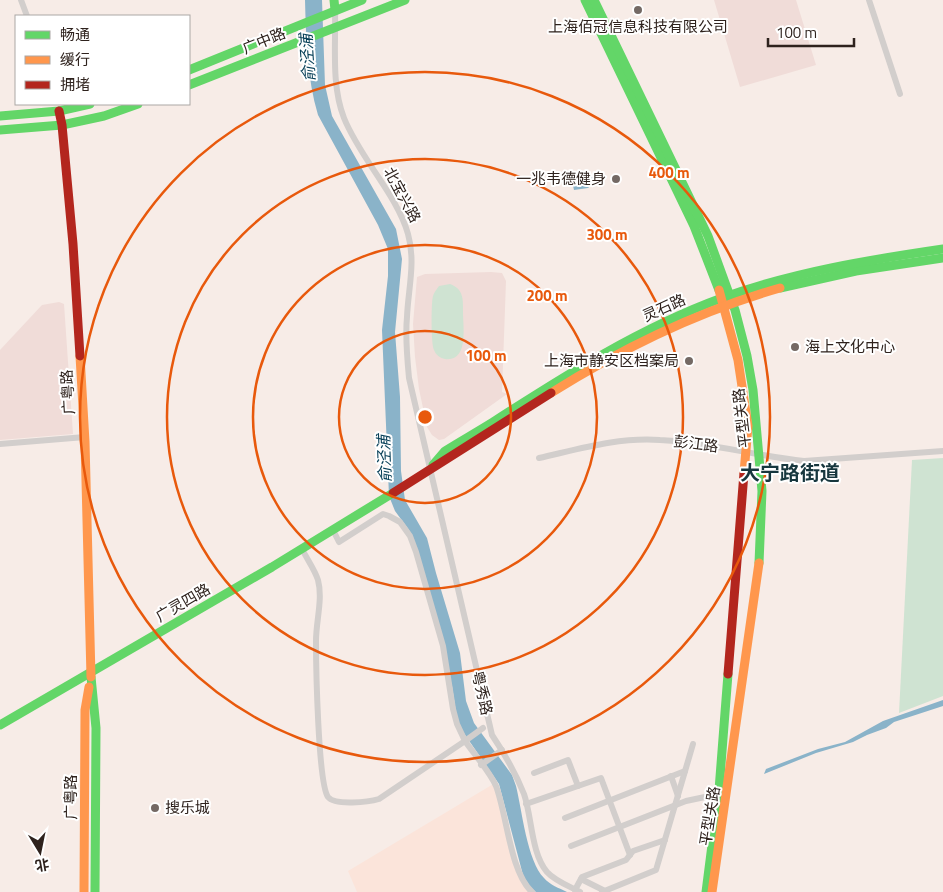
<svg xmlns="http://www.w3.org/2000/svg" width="943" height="892" font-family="'Titillium Web','Noto Sans SC',sans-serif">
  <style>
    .built { fill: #fbe4da }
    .education { fill: #f0dcd8 }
    .green { fill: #cfe3d2 }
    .water { fill: #8ab3c9 }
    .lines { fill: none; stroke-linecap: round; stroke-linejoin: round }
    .street { stroke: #d2cecc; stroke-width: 6 }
    .fast { stroke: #63d668; stroke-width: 9 }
    .slow { stroke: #ff974d; stroke-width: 9 }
    .jam { stroke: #b3261e; stroke-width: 9 }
    .ring { fill: none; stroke: #e8590c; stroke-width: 2.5 }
    .poi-dot { fill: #746964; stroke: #fff; stroke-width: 2 }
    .labels { text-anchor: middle; stroke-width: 4; stroke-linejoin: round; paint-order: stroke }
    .poi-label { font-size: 15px; fill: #2e221d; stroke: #fff; text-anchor: end }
    .street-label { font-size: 15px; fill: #2e221d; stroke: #fff }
    .water-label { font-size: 16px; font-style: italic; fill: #073f57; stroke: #fff }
    .district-label { font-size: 20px; font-weight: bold; fill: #17373e; stroke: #fff }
    .centre { fill: #e8590c; stroke: #fff; stroke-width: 2.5 }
    .ring-label { font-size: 15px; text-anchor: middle; font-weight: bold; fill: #e8590c; stroke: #fff; stroke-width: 4; stroke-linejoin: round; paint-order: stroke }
  </style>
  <rect width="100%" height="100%" fill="#f7ece7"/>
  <polygon class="built" points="495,783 517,866 532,892 357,892 348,871"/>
  <g class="education">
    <polygon points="714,0 796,0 816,65 740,87"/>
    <polygon points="491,272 502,273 506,281 502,392 507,394 444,439 439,440 432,435 427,427 419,389 415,357 413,324 417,277 425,274"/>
    <polygon points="59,302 64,304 73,434 0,440 0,350 42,305"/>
  </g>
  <g class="green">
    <path d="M450 284C464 289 463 300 463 312 463 327 469 362 445 359 440 358 436 355 434 350 431 344 431 303 433 296 434 292 437 289 439 286Z"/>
    <polygon points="943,458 943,696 899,713 912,460"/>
  </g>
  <g class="water">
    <path d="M305 0H322L325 85 332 116 396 229 402 259 395 332 400 397 401 471 405 500 427 538 436 573 460 653 466 701 474 723 512 775 516 786C522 810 527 861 544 878 550 885 559 888 567 892H536L529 886 523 875 499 784 461 729 457 719 452 686 409 530 395 511 389 496 382 330 388 276V249L378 225 318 115C307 78 306 38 305 0Z"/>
    <polygon points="601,176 602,179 596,181 588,188 574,190 572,181"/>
    <polygon points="943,700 943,706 894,722 886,728 867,735 853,742 816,753 764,774 766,769 818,749 845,742 883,721"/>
  </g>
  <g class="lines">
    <g class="street">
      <polyline points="21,0 27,16"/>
      <polyline points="869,0 900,94"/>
      <path d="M335 10C336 45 331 85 344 118 360 158 397 195 408 234 416 262 408 290 407 317 405 337 407 357 409 378L492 735C504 753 516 774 524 794 532 817 531 853 547 872 555 881 569 886 580 892"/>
      <polyline points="0,444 85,437"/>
      <path d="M539 458C579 449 618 437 660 440 708 442 755 456 804 461L943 451"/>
      <polyline points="333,530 339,542 383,514 389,516 400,522 410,536 416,552 443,646 453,709 457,724 465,741 483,728"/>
      <path d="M302 549C307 559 315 570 318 580 323 599 316 621 316 641 316 664 318 783 328 797 335 806 369 802 379 799L465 741C474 754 490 772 496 786 507 815 510 872 532 892"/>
      <polyline points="481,765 502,750"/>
      <polyline points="534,773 568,760 578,786"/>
      <polyline points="671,776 678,796"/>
      <polyline points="526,804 601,778 630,855"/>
      <polyline points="565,818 685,771"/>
      <polyline points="571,846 686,801 719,794"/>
      <polyline points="581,879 603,890"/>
      <polyline points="575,890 582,877 626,860 633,851 665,840"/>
      <polyline points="602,892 656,870 693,744"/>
    </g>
    <g class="fast">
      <polyline points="334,0 335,10"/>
      <polyline points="585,0 694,226 719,290"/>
      <polyline points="594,0 708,236 735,310 747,356 753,390 762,491 759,563"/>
      <polyline points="189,70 362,0"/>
      <polyline points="189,85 405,0"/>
      <polyline points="0,116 59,111 90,104"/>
      <polyline points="0,130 62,125 104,116 138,104"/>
      <polyline points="780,288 856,271 943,258"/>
      <path d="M433 465 445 451C461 441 477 432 493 422 566 375 640 328 722 298 794 272 868 260 943 249"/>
      <polyline points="91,677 96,728 95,892"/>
      <polyline points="0,725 272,567 393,493"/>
      <polyline points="706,892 719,790 728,674"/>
    </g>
    <g class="slow">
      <polyline points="719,290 738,360 748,426 744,473"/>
      <polyline points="80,356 85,442 91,677"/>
      <path d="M551 393C621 349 699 311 780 288"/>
      <polyline points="84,892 85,710 89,687"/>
      <polyline points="712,892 759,563"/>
    </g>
    <g class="jam">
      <polyline points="59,111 62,125 73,244 80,356"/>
      <polyline points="393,493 551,393"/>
      <polyline points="728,674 744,473"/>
    </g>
  </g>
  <g class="ring">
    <circle cx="425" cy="417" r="86"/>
    <circle cx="425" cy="417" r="172"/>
    <circle cx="425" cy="417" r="258"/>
    <circle cx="425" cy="417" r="345"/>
  </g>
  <g class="poi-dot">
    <circle cx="638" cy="10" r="5"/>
    <circle cx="616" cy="179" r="5"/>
    <circle cx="795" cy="347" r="5"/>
    <circle cx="689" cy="361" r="5"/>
    <circle cx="155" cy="808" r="5"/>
  </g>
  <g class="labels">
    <g class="poi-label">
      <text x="638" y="32" text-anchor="middle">上海佰冠信息科技有限公司</text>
      <text x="606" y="184">一兆韦德健身</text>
      <text x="805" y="352" text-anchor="start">海上文化中心</text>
      <text x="679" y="366">上海市静安区档案局</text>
      <text x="165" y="813" text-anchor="start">搜乐城</text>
    </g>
    <g class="street-label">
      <text transform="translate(264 41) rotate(-22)" y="5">广中路</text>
      <text transform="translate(402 195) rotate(62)" y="5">北宝兴路</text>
      <text transform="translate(664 308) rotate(-24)" y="5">灵石路</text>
      <text transform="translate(68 392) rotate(-93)" y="5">广粤路</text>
      <text transform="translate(742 418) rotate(-97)" y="5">平型关路</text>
      <text transform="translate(696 444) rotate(7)" y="5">彭江路</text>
      <text transform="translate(183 603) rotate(-30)" y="5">广灵四路</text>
      <text transform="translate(482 693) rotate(77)" y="5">粤秀路</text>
      <text transform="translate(71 797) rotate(-90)" y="5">广粤路</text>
      <text transform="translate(710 816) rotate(-81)" y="5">平型关路</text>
    </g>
    <g class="water-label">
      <text transform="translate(307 58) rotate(-94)" y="6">俞泾浦</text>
      <text transform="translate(384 459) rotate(-92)" y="6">俞泾浦</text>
    </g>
    <g class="district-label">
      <text x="790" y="480">大宁路街道</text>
    </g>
  </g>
  <circle cx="425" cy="417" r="8" class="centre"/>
  <g class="ring-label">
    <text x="669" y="178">400 m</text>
    <text x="607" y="240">300 m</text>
    <text x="547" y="301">200 m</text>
    <text x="486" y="361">100 m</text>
  </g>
  <rect x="15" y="15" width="175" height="90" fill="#ffffff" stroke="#aba7a5"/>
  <rect x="25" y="31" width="25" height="8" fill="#63d668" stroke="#aba7a5"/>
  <text x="60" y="40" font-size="15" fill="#2e221d">畅通</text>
  <rect x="25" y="56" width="25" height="8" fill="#ff974d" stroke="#aba7a5"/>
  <text x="60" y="65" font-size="15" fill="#2e221d">缓行</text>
  <rect x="25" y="81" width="25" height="8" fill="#b3261e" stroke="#aba7a5"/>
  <text x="60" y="90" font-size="15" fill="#2e221d">拥堵</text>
  <g transform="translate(40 852) rotate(170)" stroke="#ffffff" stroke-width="4" paint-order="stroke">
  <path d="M0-4L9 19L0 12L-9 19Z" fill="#2e221d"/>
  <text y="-8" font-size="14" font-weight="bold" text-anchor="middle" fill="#2e221d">北</text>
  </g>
  <path d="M768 38v8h86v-8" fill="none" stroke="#2e221d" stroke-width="2.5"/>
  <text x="776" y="38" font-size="15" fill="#2e221d" stroke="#ffffff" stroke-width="4" paint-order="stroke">100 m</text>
</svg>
